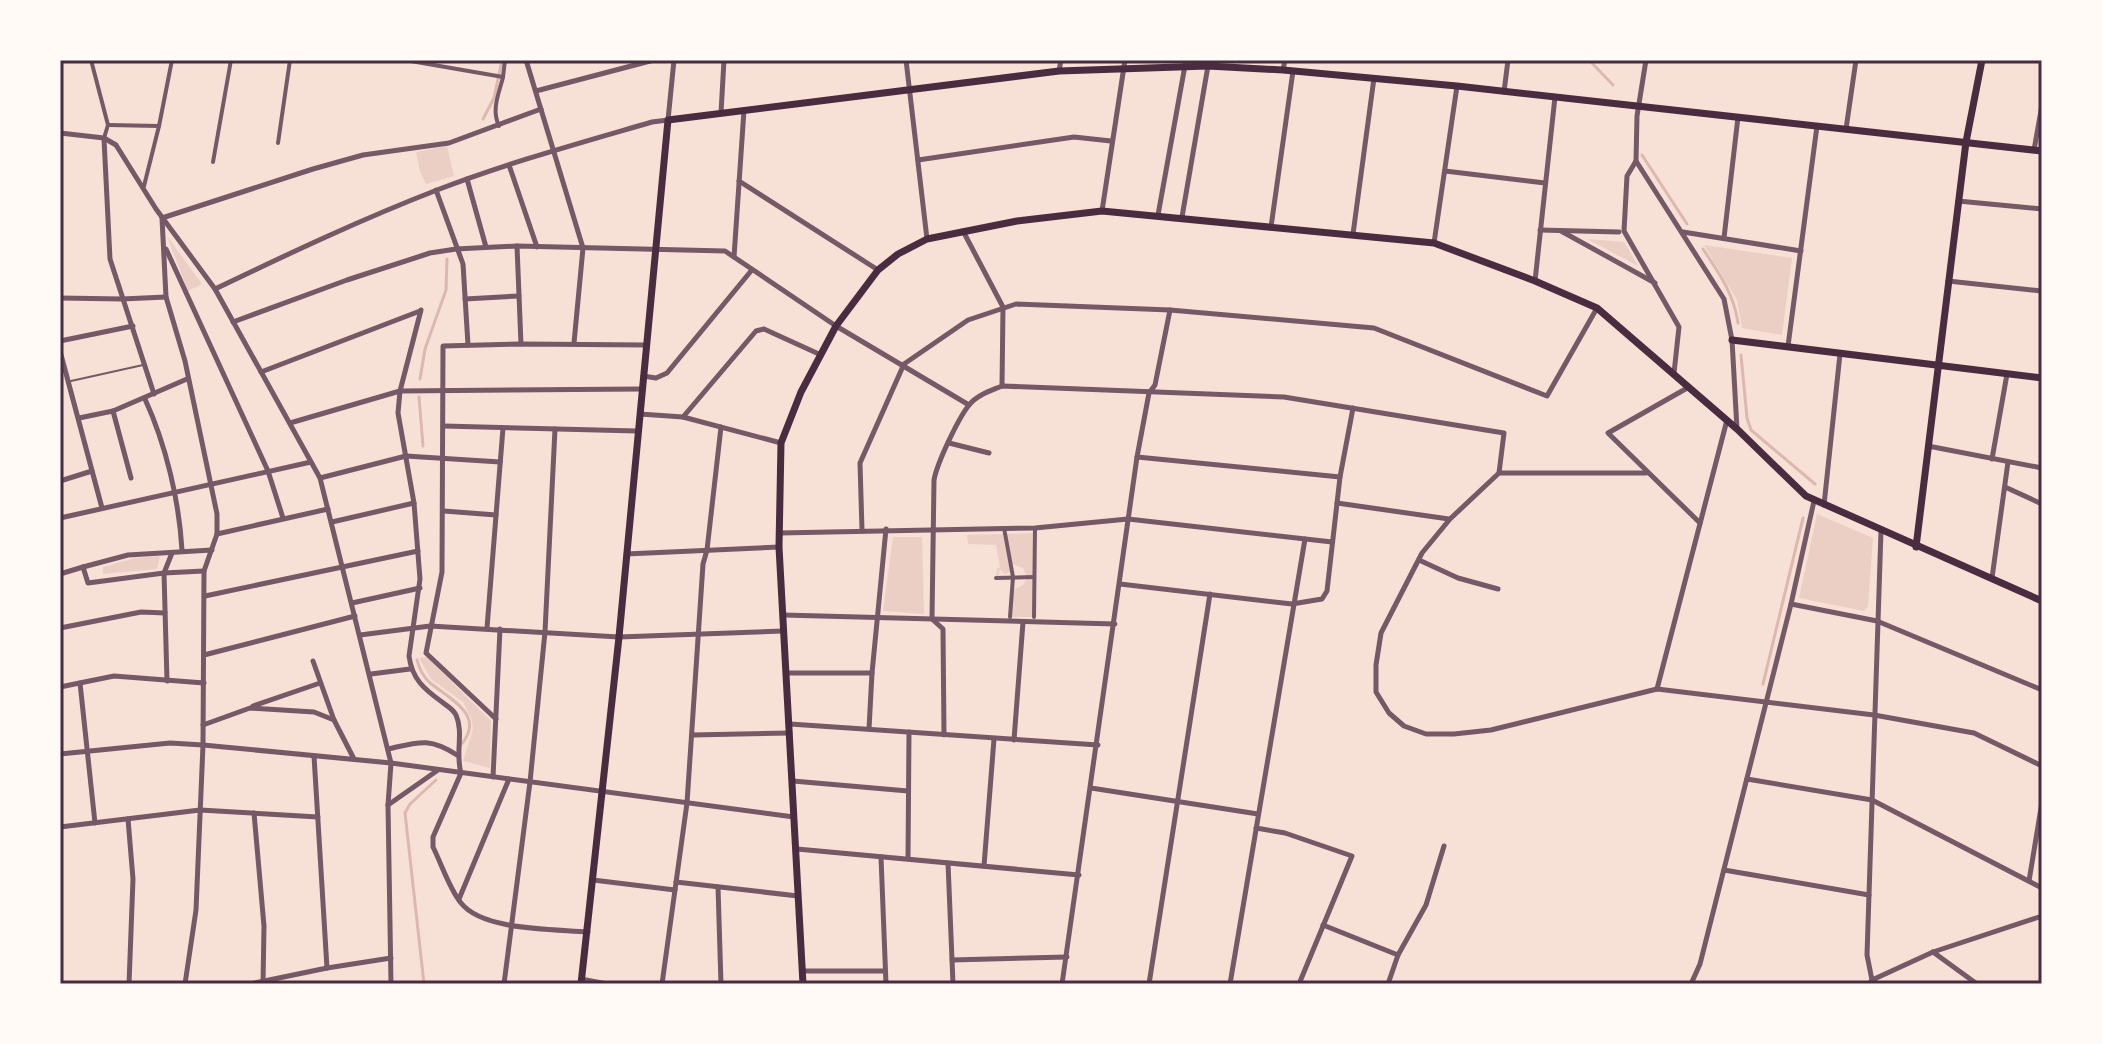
<svg xmlns="http://www.w3.org/2000/svg" width="2102" height="1044" font-family="'DejaVu Sans',sans-serif">
  <style>
    .green { fill: #ebcfc5 }
    .lines { fill: none; stroke-linecap: round; stroke-linejoin: round }
    .stream { stroke: #dcb8b0; stroke-width: 3 }
    .service { stroke: #755966; stroke-width: 2 }
    .pedestrian { stroke: #755966; stroke-width: 4 }
    .minor { stroke: #755966; stroke-width: 5 }
    .secondary { stroke: #4a2c40; stroke-width: 7 }
    .neatline { fill: none; stroke: #4a2c40; stroke-width: 3 }
  </style>
  <rect width="100%" height="100%" fill="#f7e1d7"/>
  <g class="green">
    <polygon points="447,146 454,176 426,184 420,172 416,152"/>
    <polygon points="167,236 202,284 188,291"/>
    <polygon points="1587,239 1624,242 1638,266"/>
    <polygon points="1704,245 1792,258 1782,335 1742,328 1737,300"/>
    <polygon points="1817,514 1873,538 1868,606 1864,611 1799,598"/>
    <polygon points="1033,533 1033,575 1026,575 1023,568 1012,564 1006,534"/>
    <polygon points="1003,534 1010,572 1005,574 1000,569 998,577 996,577 997,568 1000,568 996,545 968,544 967,535"/>
    <polygon points="893,537 922,537 924,614 883,611"/>
    <polygon points="160,556 157,569 103,574 103,567 135,558"/>
    <polygon points="1033,578 1033,617 1012,617 1013,590 1023,585 1026,579"/>
    <polygon points="427,657 491,721 490,768 463,761 473,729 471,718 463,702 431,679 419,658"/>
  </g>
  <g class="lines">
    <g class="stream">
      <polyline points="1589,60 1613,85"/>
      <polyline points="483,119 494,98 502,60"/>
      <polyline points="1642,155 1687,224"/>
      <path d="M1703 249C1719 273 1734 294 1738 323"/>
      <polyline points="1741,355 1747,418 1751,430 1815,484"/>
      <polyline points="420,379 425,349 446,290 447,259"/>
      <polyline points="419,397 423,446"/>
      <path d="M417 660C419 668 423 676 429 682 448 698 488 715 460 746"/>
      <polyline points="1763,684 1803,518"/>
      <polyline points="424,984 405,813 410,804 436,780"/>
    </g>
    <polyline class="service" points="71,381 143,365"/>
    <g class="pedestrian">
      <polyline points="91,60 108,125 104,138"/>
      <path d="M405 60 503 77C499 94 491 109 499 126"/>
      <polyline points="503,77 505,60"/>
      <polyline points="108,125 159,126"/>
      <polyline points="278,143 290,60"/>
      <polyline points="213,162 231,60"/>
      <polyline points="144,186 159,126 172,60"/>
      <polyline points="1004,528 1013,577 1010,617"/>
      <polyline points="996,578 1034,577"/>
      <polyline points="1034,617 1035,528"/>
    </g>
    <g class="minor">
      <polyline points="526,60 583,248 574,343"/>
      <polyline points="906,60 927,239"/>
      <polyline points="1646,60 1637,116 1636,161 1627,176 1624,231 1679,327 1674,373"/>
      <polyline points="1971,60 1981,61"/>
      <polyline points="1283,70 1285,60"/>
      <polyline points="1059,71 1061,60"/>
      <polyline points="536,91 654,60"/>
      <polyline points="1504,92 1508,60"/>
      <polyline points="721,113 724,60"/>
      <polyline points="1846,129 1856,60"/>
      <polyline points="60,133 104,138 116,145 156,209 215,289 320,478 391,763 388,805 391,984"/>
      <polyline points="104,139 110,259 154,394"/>
      <polyline points="2034,150 2042,105"/>
      <polyline points="918,160 1074,137 1111,141"/>
      <polyline points="1636,161 1724,299 1732,340 1737,429"/>
      <polyline points="509,165 537,247"/>
      <polyline points="1445,171 1545,183"/>
      <polyline points="467,179 486,247"/>
      <polyline points="739,181 878,270"/>
      <polyline points="436,190 463,264 468,345"/>
      <polyline points="1958,201 2042,209"/>
      <polyline points="1102,211 1125,60"/>
      <polyline points="1158,215 1186,60"/>
      <polyline points="1182,217 1209,60"/>
      <polyline points="1271,227 1293,71"/>
      <polyline points="1540,230 1619,232"/>
      <polyline points="963,231 1003,307 1002,386"/>
      <polyline points="1561,231 1655,283"/>
      <polyline points="1683,232 1801,251"/>
      <polyline points="1353,234 1374,78"/>
      <polyline points="1724,238 1738,117"/>
      <polyline points="1434,243 1457,86"/>
      <polyline points="517,246 521,344"/>
      <polyline points="166,249 268,471 283,518"/>
      <polyline points="734,257 744,110"/>
      <polyline points="1535,281 1555,97"/>
      <polyline points="1948,281 2042,291"/>
      <path d="M215 289C288 254 362 219 437 190 507 163 580 143 652 122L668 120 674 60"/>
      <polyline points="60,298 122,299 166,297"/>
      <polyline points="465,299 519,296"/>
      <path d="M421 310 400 391 398 413 414 503 420 579 409 656C412 679 424 689 442 702 447 706 453 709 456 715 464 733 455 753 461 773L433 837V847C442 865 449 888 461 903 483 931 555 929 588 932"/>
      <polyline points="233,322 347,280 430,253 456,249 517,246 725,251 836,326 969,405"/>
      <polyline points="60,341 133,326"/>
      <polyline points="1788,346 1817,126"/>
      <polyline points="60,351 102,508"/>
      <polyline points="261,372 420,311"/>
      <polyline points="643,376 656,378 667,373 751,271"/>
      <polyline points="1689,387 1608,433 1700,523"/>
      <path d="M145 399C166 445 179 500 182 550"/>
      <polyline points="113,411 131,478"/>
      <polyline points="640,414 683,417 781,443"/>
      <polyline points="683,417 756,331 764,329 821,355"/>
      <polyline points="79,418 113,411 187,379"/>
      <polyline points="290,423 400,391 641,389"/>
      <polyline points="444,426 637,431"/>
      <polyline points="949,443 989,453"/>
      <polyline points="1928,446 2042,468"/>
      <polyline points="1137,457 1340,477"/>
      <polyline points="1992,459 2007,374"/>
      <polyline points="1646,473 1499,473 1450,519 1422,553 1381,633 1376,665 1376,692 1389,713 1404,726 1426,734 1454,734 1491,730 1657,689 1874,715 1974,733 2042,766"/>
      <polyline points="320,478 406,456 500,462"/>
      <polyline points="60,481 92,471"/>
      <polyline points="2005,487 2042,504"/>
      <polyline points="1337,503 1449,519"/>
      <polyline points="1824,505 1840,354"/>
      <polyline points="444,511 496,515"/>
      <polyline points="60,518 311,462"/>
      <polyline points="332,522 414,503"/>
      <polyline points="862,530 860,463 904,364 968,320 1016,304 1170,310 1374,328 1547,396 1597,308"/>
      <polyline points="780,533 1035,528 1128,519 1332,542"/>
      <polyline points="217,534 328,509"/>
      <polyline points="626,554 779,547"/>
      <polyline points="1419,560 1458,578 1498,589"/>
      <polyline points="204,571 164,573 88,583 83,567 128,555 212,550"/>
      <polyline points="60,574 83,567"/>
      <polyline points="1992,578 2008,462"/>
      <polyline points="1120,584 1292,604 1322,599 1327,591 1340,477 1353,408"/>
      <polyline points="205,596 418,551"/>
      <polyline points="352,603 420,588"/>
      <polyline points="1791,604 1877,621 2042,690"/>
      <polyline points="783,615 1115,624"/>
      <polyline points="60,628 141,612 165,613"/>
      <polyline points="487,628 503,428"/>
      <polyline points="360,635 430,626 619,637 783,631"/>
      <polyline points="204,655 355,616"/>
      <polyline points="313,661 334,720"/>
      <polyline points="787,673 872,673"/>
      <polyline points="371,674 410,669"/>
      <polyline points="167,681 164,573 172,553"/>
      <polyline points="80,683 95,823"/>
      <polyline points="60,687 114,676 204,683"/>
      <polyline points="1657,689 1727,420"/>
      <polyline points="253,706 320,683"/>
      <polyline points="496,719 426,653 442,572 443,346 521,344 646,345"/>
      <polyline points="790,724 1098,745"/>
      <polyline points="203,725 250,708 314,712 334,720 354,759"/>
      <polyline points="869,729 872,673 886,529"/>
      <polyline points="692,735 790,733"/>
      <path d="M944 735 943 629 932 619 934 480C937 463 958 419 969 405 977 395 990 391 1002 386L1284 397 1504 433 1499 473"/>
      <polyline points="1014,740 1023,622"/>
      <path d="M388 749C419 742 429 737 457 755"/>
      <polyline points="60,754 170,743 203,745 391,763 794,817"/>
      <polyline points="314,756 327,968"/>
      <polyline points="493,777 500,629"/>
      <polyline points="1747,779 1872,800 2042,888"/>
      <polyline points="793,781 908,791"/>
      <polyline points="1091,788 1258,814"/>
      <polyline points="388,805 438,770"/>
      <polyline points="254,813 264,926 263,984"/>
      <polyline points="128,819 133,879 129,984"/>
      <polyline points="60,827 200,810 318,817"/>
      <polyline points="1256,828 1285,833 1352,856 1299,984"/>
      <polyline points="797,849 1079,875"/>
      <polyline points="881,857 886,984"/>
      <polyline points="908,859 909,732"/>
      <polyline points="948,863 953,984"/>
      <polyline points="984,866 994,739"/>
      <polyline points="1724,870 1869,895"/>
      <polyline points="593,880 675,890"/>
      <polyline points="2029,881 2042,802"/>
      <polyline points="676,882 798,896"/>
      <polyline points="718,887 721,984"/>
      <polyline points="459,899 509,779"/>
      <polyline points="1323,925 1398,955"/>
      <polyline points="1933,952 1977,984"/>
      <polyline points="952,960 1067,957"/>
      <polyline points="802,971 885,971"/>
      <polyline points="581,979 607,984"/>
      <polyline points="185,984 196,910 203,745 204,571 217,534 217,514 185,361 166,297 162,218 313,169 363,155 449,143 541,109"/>
      <polyline points="250,984 327,968 391,958"/>
      <polyline points="504,984 530,782 545,632 555,429"/>
      <polyline points="662,984 687,803 703,564 707,550 721,427"/>
      <polyline points="1062,984 1137,457 1149,393 1155,385 1170,310"/>
      <polyline points="1149,984 1210,594"/>
      <polyline points="1230,984 1305,539"/>
      <polyline points="1388,984 1398,955 1426,905 1444,846"/>
      <polyline points="1691,984 1700,964 1791,604 1814,501"/>
      <polyline points="1869,984 1872,980 1933,952 2042,916"/>
      <polyline points="1878,984 1872,980 1867,955 1881,531"/>
    </g>
    <g class="secondary">
      <polyline points="1732,340 2042,378"/>
      <polyline points="1916,547 1966,142 1982,60"/>
      <polyline points="581,984 619,637 668,120 1059,71 1208,66 1283,70 1457,86 2042,151"/>
      <polyline points="803,984 779,547 781,443 801,392 836,326 878,270 898,254 927,239 1017,221 1102,211 1434,243 1535,281 1597,308 1737,429 1806,496 2042,601"/>
    </g>
  </g>
  <rect width="2102" height="1044" fill="none" stroke="#fffaf5" stroke-width="124"/>
  <rect x="62" y="62" width="1978" height="920" class="neatline"/>
</svg>
